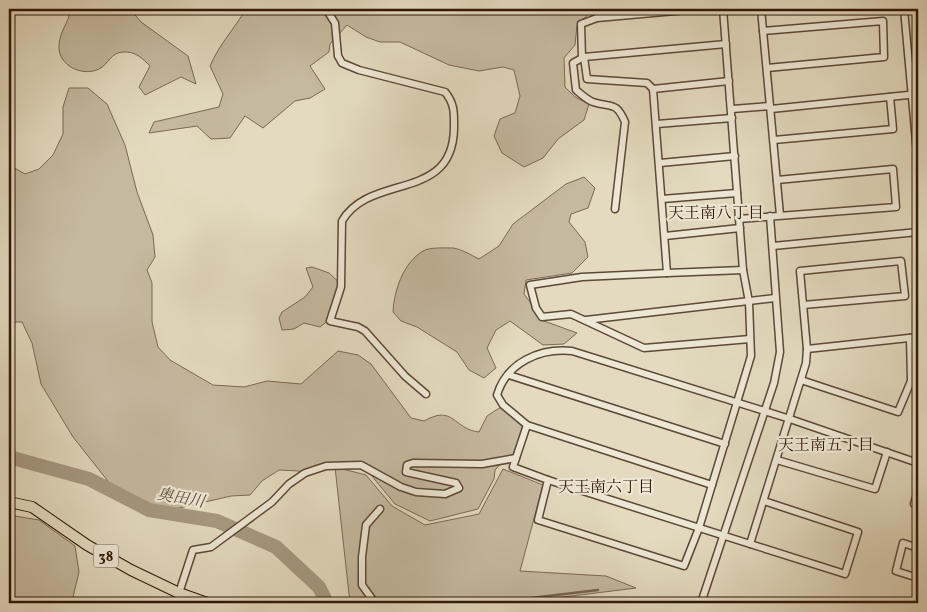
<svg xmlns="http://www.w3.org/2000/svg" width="927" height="612" font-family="Vollkorn,'Noto Serif JP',serif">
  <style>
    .green { fill: #c5b9a0; stroke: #7b6854 }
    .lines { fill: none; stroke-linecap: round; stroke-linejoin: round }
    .stream { stroke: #776451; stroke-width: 2.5 }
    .river { stroke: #a69881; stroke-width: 14 }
    .street-casing { stroke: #5e4836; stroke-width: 9 }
    .primary-casing { stroke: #311708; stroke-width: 12 }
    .street { stroke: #ede7d5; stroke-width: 6 }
    .primary { stroke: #e3dabf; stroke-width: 10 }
    .labels { text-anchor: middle; stroke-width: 4.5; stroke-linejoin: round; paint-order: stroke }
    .shield { fill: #ede7d5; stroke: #695546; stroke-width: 1 }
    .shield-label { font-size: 14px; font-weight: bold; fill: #311708 }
    .neighbourhood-label { font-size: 16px; fill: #311708; stroke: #ede7d5 }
    .water-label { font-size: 16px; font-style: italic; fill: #604b38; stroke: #ede7d5 }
  </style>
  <rect width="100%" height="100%" fill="#e3dabf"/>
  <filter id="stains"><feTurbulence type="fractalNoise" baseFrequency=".004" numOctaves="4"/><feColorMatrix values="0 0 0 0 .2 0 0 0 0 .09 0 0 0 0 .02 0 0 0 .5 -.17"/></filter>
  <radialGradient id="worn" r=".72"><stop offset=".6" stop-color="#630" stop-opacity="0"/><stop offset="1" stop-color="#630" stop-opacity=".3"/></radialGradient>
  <g class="green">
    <path d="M66 9H130L141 22 188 56 196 84 181 77 145 95 139 87 150 66C142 58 135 51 123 52 111 52 108 65 99 69 83 77 58 66 59 46 59 36 65 26 69 17Z"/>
    <path d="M246 9H594L577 25 575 45 564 58 565 87 575 97 589 104 584 120 558 139 543 158 524 167 502 153 494 136 500 119 515 113 520 96 514 70 503 67 479 71 449 65 400 42H380L366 37 347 25 330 44 329 52 310 66 325 89 310 98 295 101 263 128 245 116 230 138 211 139 197 126 149 133 154 122 219 107 223 94 210 66C219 45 234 29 246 9Z"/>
    <path d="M69 88H88L107 104 125 145 137 192 153 235 155 257 147 270 152 283V322L158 347 170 360 213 385 244 387 267 381 301 384 338 351 358 355 371 364 411 418 424 421C454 404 453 429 479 432L487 416 501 407 523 427 513 455 506 458 495 470 494 479 478 509 430 521 395 504 371 475 355 463H336L318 472 279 470 262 481 250 495 231 496 162 512 125 498 111 485 73 437 41 384 32 343 22 322H9V165L25 174 39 169 53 155 63 134V107Z"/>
    <path d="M584 177 595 188 588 208 571 214 569 222 585 242 588 257 572 273 526 280 524 294 544 321 577 333 564 344 543 345 510 321 496 330 487 348 496 368 484 378 469 370 457 352 417 327 401 321 393 312C394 291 403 263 423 251 429 247 446 248 453 248 461 249 471 255 479 259L499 246 513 224 566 184Z"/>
    <polygon points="312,267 329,273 341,284 330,319 320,327 304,323 294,329 282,330 279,318 282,312 305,297 313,287 306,268"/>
    <polygon points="335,467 366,475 392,506 425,525 479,514 503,469 543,485 520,571 606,576 636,588 516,603 350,603"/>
    <polygon points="9,515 39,520 75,546 79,572 73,597 84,603 9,603"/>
  </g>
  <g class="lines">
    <polyline class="stream" points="490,603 598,590"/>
    <polyline class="river" points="9,457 89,479 149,510 217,521 276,547 319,587 327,603"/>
    <g class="street-casing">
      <g id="street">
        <path d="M326 9 335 23 338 56 342 63 359 70 445 92C455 104 454 114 454 128 453 203 371 172 342 221L341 287 330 321 358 327 365 331 405 376 426 394"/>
        <polyline points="698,9 597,18 581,24 582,58 584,57 587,79 647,83 653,89 667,273 582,277 530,285 536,308 542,317 571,314 644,348 750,339"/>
        <polyline points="761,9 780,215"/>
        <polyline points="904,9 918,164"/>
        <polyline points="598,17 609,9"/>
        <polyline points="763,31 883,21 884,57 767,68"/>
        <polyline points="584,57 726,44"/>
        <path d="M582 58 573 63 576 90C581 94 587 100 593 102 612 108 616 101 625 122L615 209"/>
        <polyline points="653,89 729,81"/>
        <polyline points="732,109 770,106"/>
        <polyline points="771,109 918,94"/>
        <polyline points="657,124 732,118"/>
        <polyline points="774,140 893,129 890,97"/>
        <polyline points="660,163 735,156"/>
        <polyline points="662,199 737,193"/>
        <polyline points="739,219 896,207 893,169 777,180"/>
        <polyline points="665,236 740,228"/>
        <polyline points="773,246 918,232"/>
        <polyline points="667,273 743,270"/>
        <polyline points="586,320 775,298"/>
        <polyline points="807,349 918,337"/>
        <polyline points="509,375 725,444"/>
        <polyline points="801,380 898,412 911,381 910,338"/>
        <polyline points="527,425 513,467 548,480 538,520 684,566 699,528 751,356 749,302 743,270 723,9"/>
        <polyline points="777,460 875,489 887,452"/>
        <polyline points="548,480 845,574 858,532 764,501"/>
        <path d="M712 485 527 425 503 405 497 395C507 362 540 348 572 351L790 419 918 463"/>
        <polyline points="918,491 914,504 918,505"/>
        <polyline points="750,544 806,363 807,349 800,271 901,261 905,296 803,305"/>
        <polyline points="918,548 903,543 896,571 918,578"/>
        <polyline points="179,593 193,550 211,547 272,502 289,484 305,473 326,466 361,465 401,487 416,492 445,494 459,488 456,483 406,472 407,465 413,463 482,464 516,458"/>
        <polyline points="375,603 362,585 362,557 366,525 380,509"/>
        <polyline points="701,603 774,383 780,352 770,216"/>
      </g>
    </g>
    <g class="primary-casing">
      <g id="primary">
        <polyline points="9,502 32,507 87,545 131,570 179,593 207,603"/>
        <polyline points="581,603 656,603"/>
      </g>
    </g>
    <use href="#street" class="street"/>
    <use href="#primary" class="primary"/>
  </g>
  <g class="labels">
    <rect class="shield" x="93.5" y="544.5" width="25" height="23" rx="4"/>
    <g class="shield-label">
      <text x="106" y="561">38</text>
    </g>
    <g class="neighbourhood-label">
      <text x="716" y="218">天王南八丁目</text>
      <text x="826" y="450">天王南五丁目</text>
      <text x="606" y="492">天王南六丁目</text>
    </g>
    <g class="water-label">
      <text transform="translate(181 497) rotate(10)" y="6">奥田川</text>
    </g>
  </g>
  <rect width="927" height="612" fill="none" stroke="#e3dabf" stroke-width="30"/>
  <rect x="10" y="10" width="907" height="592" fill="none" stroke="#311708" stroke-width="2.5"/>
  <rect x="15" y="15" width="897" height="582" fill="none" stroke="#311708"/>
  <rect width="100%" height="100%" filter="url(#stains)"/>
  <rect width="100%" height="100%" fill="url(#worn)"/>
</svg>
